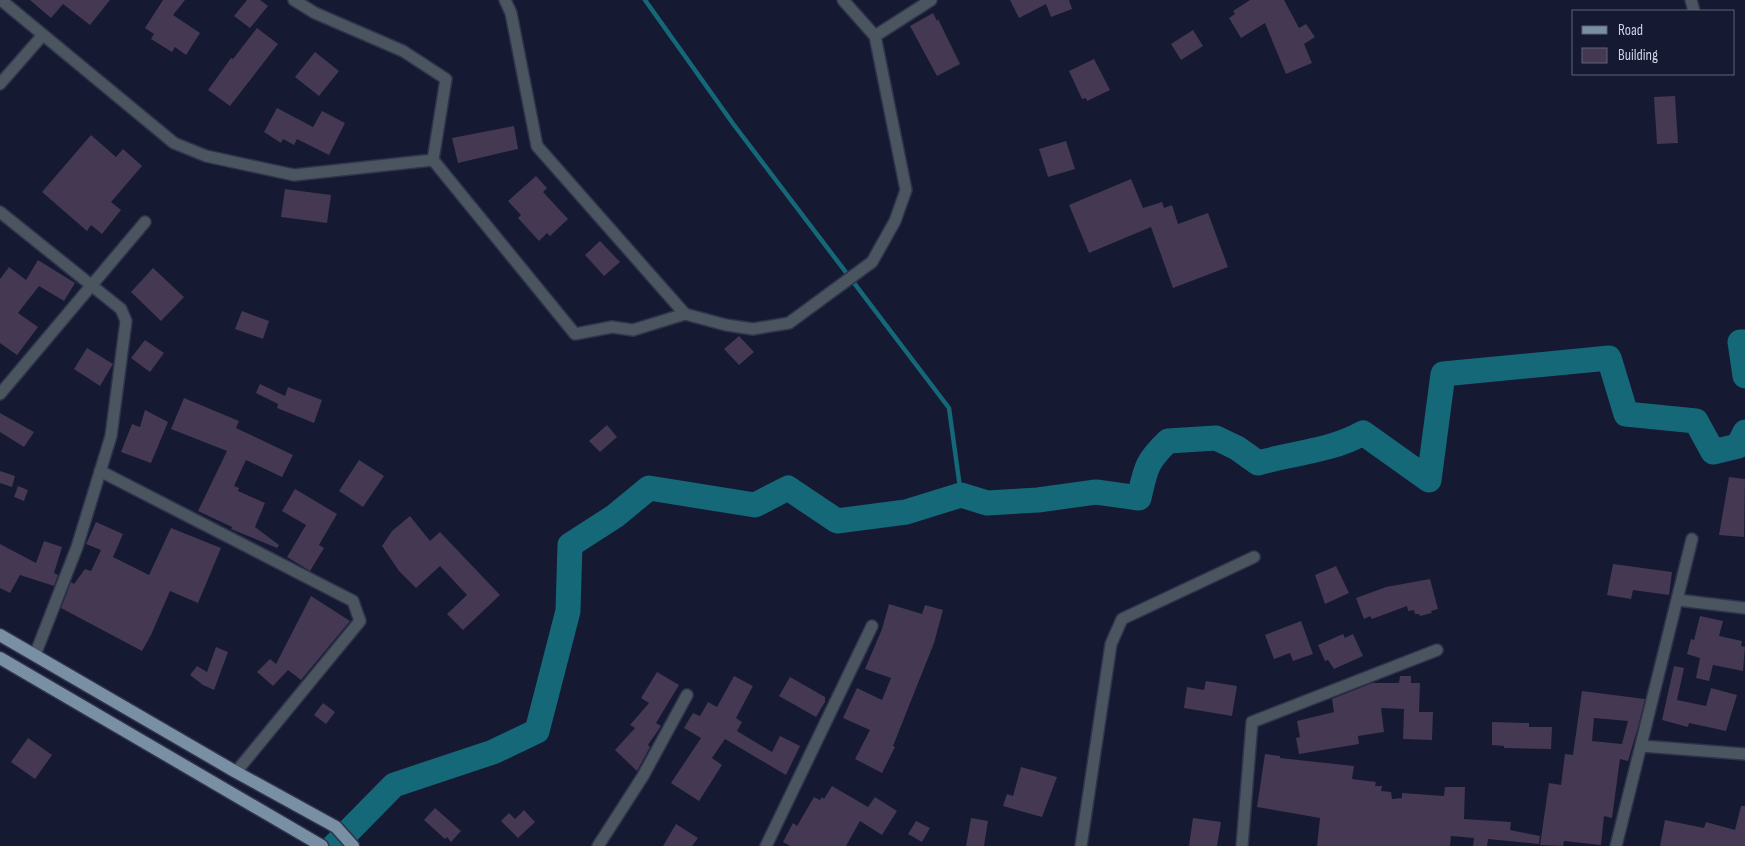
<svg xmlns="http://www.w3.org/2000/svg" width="1745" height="846" font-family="'Sofia Sans Condensed',sans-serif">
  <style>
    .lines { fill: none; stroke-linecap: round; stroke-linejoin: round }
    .stream { stroke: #146878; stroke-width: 4.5 }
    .river { stroke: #146878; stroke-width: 25 }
    .building { fill: #443853; fill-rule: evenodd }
    .street-casing { stroke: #2f334b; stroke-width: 14 }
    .primary-casing { stroke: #2f334b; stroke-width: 15 }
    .street { stroke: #4a555f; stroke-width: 11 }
    .primary { stroke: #788fa4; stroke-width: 12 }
  </style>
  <rect width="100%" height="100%" fill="#151932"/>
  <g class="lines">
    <polyline class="stream" points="645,0 734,125 949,408 961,495"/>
    <g class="river">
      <polyline points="1745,342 1740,342 1745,376"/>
      <path d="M334 846 394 785 493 752 537 731 568 611 570 545 615 516 649 488 755 505 788 488 837 521 906 512 961 495 987 503 1038 500 1096 492 1139 498C1146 468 1146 462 1168 441L1216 438 1237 448 1258 463C1293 453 1331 451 1363 433L1429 480 1443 374 1609 358 1626 414 1696 421 1713 452 1738 446 1745 432"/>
    </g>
  </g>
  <g class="building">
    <polygon points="30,0 110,0 90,25 63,4 51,18"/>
    <polygon points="163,0 185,0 173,15 200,33 186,55 175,47 172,52 151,39 154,34 145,28"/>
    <polygon points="247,0 260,0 268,6 250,28 234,16"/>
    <polygon points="1010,0 1069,0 1072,9 1051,17 1046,4 1019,18"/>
    <polygon points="1250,0 1284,0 1299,28 1306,24 1315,37 1304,44 1312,63 1286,74 1265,23 1241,38 1229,18 1235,14 1233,11"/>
    <polygon points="933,13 937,21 938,19 960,64 937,76 910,26"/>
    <polygon points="257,28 278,44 230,106 208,90 231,58 233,59"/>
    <polygon points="1193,30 1203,46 1181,60 1171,44"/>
    <polygon points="315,52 339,71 319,96 295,77"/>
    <polygon points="1094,59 1110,90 1087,101 1086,98 1082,99 1069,71"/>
    <polygon points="1675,96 1678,143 1657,144 1654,97"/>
    <polygon points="277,108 313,127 322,111 345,123 329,155 297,139 294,145 283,139 281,143 264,132"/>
    <polygon points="514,126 518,149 458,163 452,138"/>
    <polygon points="91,135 116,157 123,149 142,166 111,202 121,210 102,234 91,225 87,231 42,192"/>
    <polygon points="1066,141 1075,169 1048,177 1039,149"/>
    <polygon points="536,176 547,188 543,192 568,219 550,236 547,233 539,241 518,218 521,215 508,201"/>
    <polygon points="1131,179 1143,208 1162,202 1164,208 1172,205 1178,224 1208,213 1228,267 1173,288 1151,227 1089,253 1069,205"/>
    <polygon points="285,189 331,195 327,223 281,217"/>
    <polygon points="600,241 620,262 604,276 585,255"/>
    <polygon points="38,260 75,283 64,301 39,286 18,313 38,327 17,355 0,343 0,279 9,267 26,280"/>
    <polygon points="153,268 184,297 161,321 131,292"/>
    <polygon points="242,311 269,321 263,339 235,329"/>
    <polygon points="739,336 754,352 739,365 724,349"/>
    <polygon points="145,340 164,353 150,372 131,358"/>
    <polygon points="87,348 113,364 100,386 74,369"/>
    <polygon points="260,384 285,396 288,387 322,400 314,423 277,408 278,404 256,393"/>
    <polygon points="184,398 239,421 236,428 293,455 282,477 246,460 234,486 239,488 238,491 265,503 255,527 279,545 277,548 231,529 232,527 198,511 227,451 171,429"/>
    <polygon points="145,410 168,422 151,463 121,452 132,424 140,427"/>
    <polygon points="0,413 34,432 24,447 0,432"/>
    <polygon points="607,425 617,437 600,452 589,441"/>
    <polygon points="359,460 384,476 363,507 339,491"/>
    <polygon points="0,471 15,476 12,487 0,483"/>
    <polygon points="1729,477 1745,479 1744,537 1719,535"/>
    <polygon points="18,486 28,490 24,501 14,497"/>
    <polygon points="295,489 337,514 319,545 324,548 310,571 287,557 306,525 282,511"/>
    <polygon points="410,516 430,541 440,532 500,595 463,630 447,614 467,595 440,566 416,588 399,571 382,546 392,531"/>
    <polygon points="96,522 123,534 113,557 149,575 171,528 221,548 198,603 170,591 151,635 142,651 61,608 71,582 74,584 85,569 91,571 101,550 86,544"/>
    <polygon points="44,541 62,547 54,573 58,575 54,586 20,575 10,593 0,588 0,544 36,563"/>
    <polygon points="1613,564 1672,572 1669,595 1633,590 1631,599 1607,595"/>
    <polygon points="1336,566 1349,593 1325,604 1315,575"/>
    <polygon points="1430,579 1438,609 1431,611 1432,613 1420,616 1419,614 1415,614 1414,610 1408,611 1407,606 1372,619 1370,616 1364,619 1356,598 1386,587"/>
    <polygon points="311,596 350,621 301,680 288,670 273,686 257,672 270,659 276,664"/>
    <polygon points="889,604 922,614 925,605 943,610 934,643 893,746 895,747 882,773 855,759 870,730 843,718 857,688 882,700 891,678 865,669 882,629"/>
    <polygon points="1700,616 1723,621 1719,636 1742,641 1741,646 1745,647 1743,671 1713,665 1709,681 1696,678 1700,658 1687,654 1691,639 1694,640"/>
    <polygon points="1301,621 1313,654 1293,661 1290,653 1274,659 1265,635"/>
    <polygon points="1343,634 1345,638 1353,634 1363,656 1334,669 1328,660 1325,661 1318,645"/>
    <polygon points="216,647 228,652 214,690 203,685 190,675 197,666 207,672"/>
    <polygon points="1674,666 1684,668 1677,700 1706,706 1711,688 1737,695 1726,731 1689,723 1688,727 1662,720"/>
    <polygon points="657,672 679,685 656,723 661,726 648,745 650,747 637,771 615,750 635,728 630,725 649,703 641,698"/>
    <polygon points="734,676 753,686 736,718 742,722 737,731 772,752 780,736 800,746 786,775 725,739 712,758 722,765 699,801 671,783 701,738 684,728 693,713 700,716 708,702 717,707"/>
    <polygon points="1400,676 1411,676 1411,683 1420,683 1419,712 1433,712 1432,740 1403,739 1404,709 1381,708 1384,732 1358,736 1359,744 1299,754 1296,738 1300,737 1297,721 1334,712 1332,699 1372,683 1399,683"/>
    <polygon points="790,677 825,697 825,702 816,717 779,696"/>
    <polygon points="1206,681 1237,686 1232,716 1184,708 1187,687 1204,690"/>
    <path d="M1582 691 1645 699 1638 727 1628 761 1620 759 1612 818 1604 816 1601 845 1564 841 1563 846 1540 845 1549 783 1561 785 1565 754 1573 755ZM1594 718 1628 721 1622 744 1592 741Z"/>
    <polygon points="323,703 335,712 326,724 314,715"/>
    <polygon points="1492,722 1529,723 1529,727 1552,727 1551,749 1504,748 1504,746 1492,745"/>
    <polygon points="28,738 52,755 35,779 11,762"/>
    <polygon points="1265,754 1280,756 1280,758 1354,766 1352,779 1376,782 1375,786 1382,786 1381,791 1391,792 1392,799 1402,798 1402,793 1444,796 1445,787 1465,787 1464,819 1511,822 1510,830 1540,836 1539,844 1488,839 1487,846 1473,846 1474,838 1451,836 1450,846 1317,846 1320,818 1257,807"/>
    <polygon points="1021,767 1057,777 1042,817 1003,806 1007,794 1013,796"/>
    <polygon points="832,786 868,807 875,797 897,811 882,835 860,821 846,846 790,846 783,842 793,823 797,826 814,797 820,800 822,797 824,799"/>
    <polygon points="1741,806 1745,806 1745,846 1660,846 1665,820 1704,828 1706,822 1735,830"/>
    <polygon points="435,808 461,831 451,842 447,837 445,839 424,820"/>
    <polygon points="524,810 535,822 518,838 501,821 509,813 515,819"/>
    <polygon points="971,818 988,821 984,846 966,846"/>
    <polygon points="1193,818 1221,822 1217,846 1189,846"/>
    <polygon points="916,821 930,828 922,842 908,834"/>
    <polygon points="676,824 698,838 692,846 663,846"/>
  </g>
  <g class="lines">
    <g class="street-casing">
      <g id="street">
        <polyline points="1,0 174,143 206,156 294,175 433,160 575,334 612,327 633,330 685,314 726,325 753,329 789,323 872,262 895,221 906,190 875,36 843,0"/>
        <polyline points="294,0 315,13 403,51 446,79 433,160"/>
        <polyline points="505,0 511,13 537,146 685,314"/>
        <polyline points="1691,0 1694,11"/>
        <polyline points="875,36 931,0"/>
        <polyline points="0,84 42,36"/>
        <polyline points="0,212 121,309 126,321 111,436 77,547 35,655"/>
        <polyline points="0,394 145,222"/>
        <polyline points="100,471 353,601 360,621 236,772"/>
        <polyline points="1678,600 1745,608"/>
        <polyline points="1642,746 1745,754"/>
        <polyline points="598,846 643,776 687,695"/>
        <polyline points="766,846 872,626"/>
        <polyline points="1081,846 1111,644 1122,619 1254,557"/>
        <polyline points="1242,846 1252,722 1437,650"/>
        <polyline points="1616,846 1692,539"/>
      </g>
    </g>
    <g class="primary-casing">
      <g id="primary">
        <polyline points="0,635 236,772 336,827 353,846"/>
        <polyline points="0,658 322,846"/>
      </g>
    </g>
    <use href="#street" class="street"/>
    <use href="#primary" class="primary"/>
  </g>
  <rect x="1572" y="10" width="162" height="65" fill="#151932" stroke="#5f6379"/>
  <rect x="1582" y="26" width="25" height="8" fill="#788fa4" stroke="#5f6379"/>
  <text x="1618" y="35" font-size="15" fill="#cdd2e3">Road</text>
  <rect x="1582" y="48" width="25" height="15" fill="#443853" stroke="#5f6379"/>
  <text x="1618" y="60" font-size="15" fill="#cdd2e3">Building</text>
</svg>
